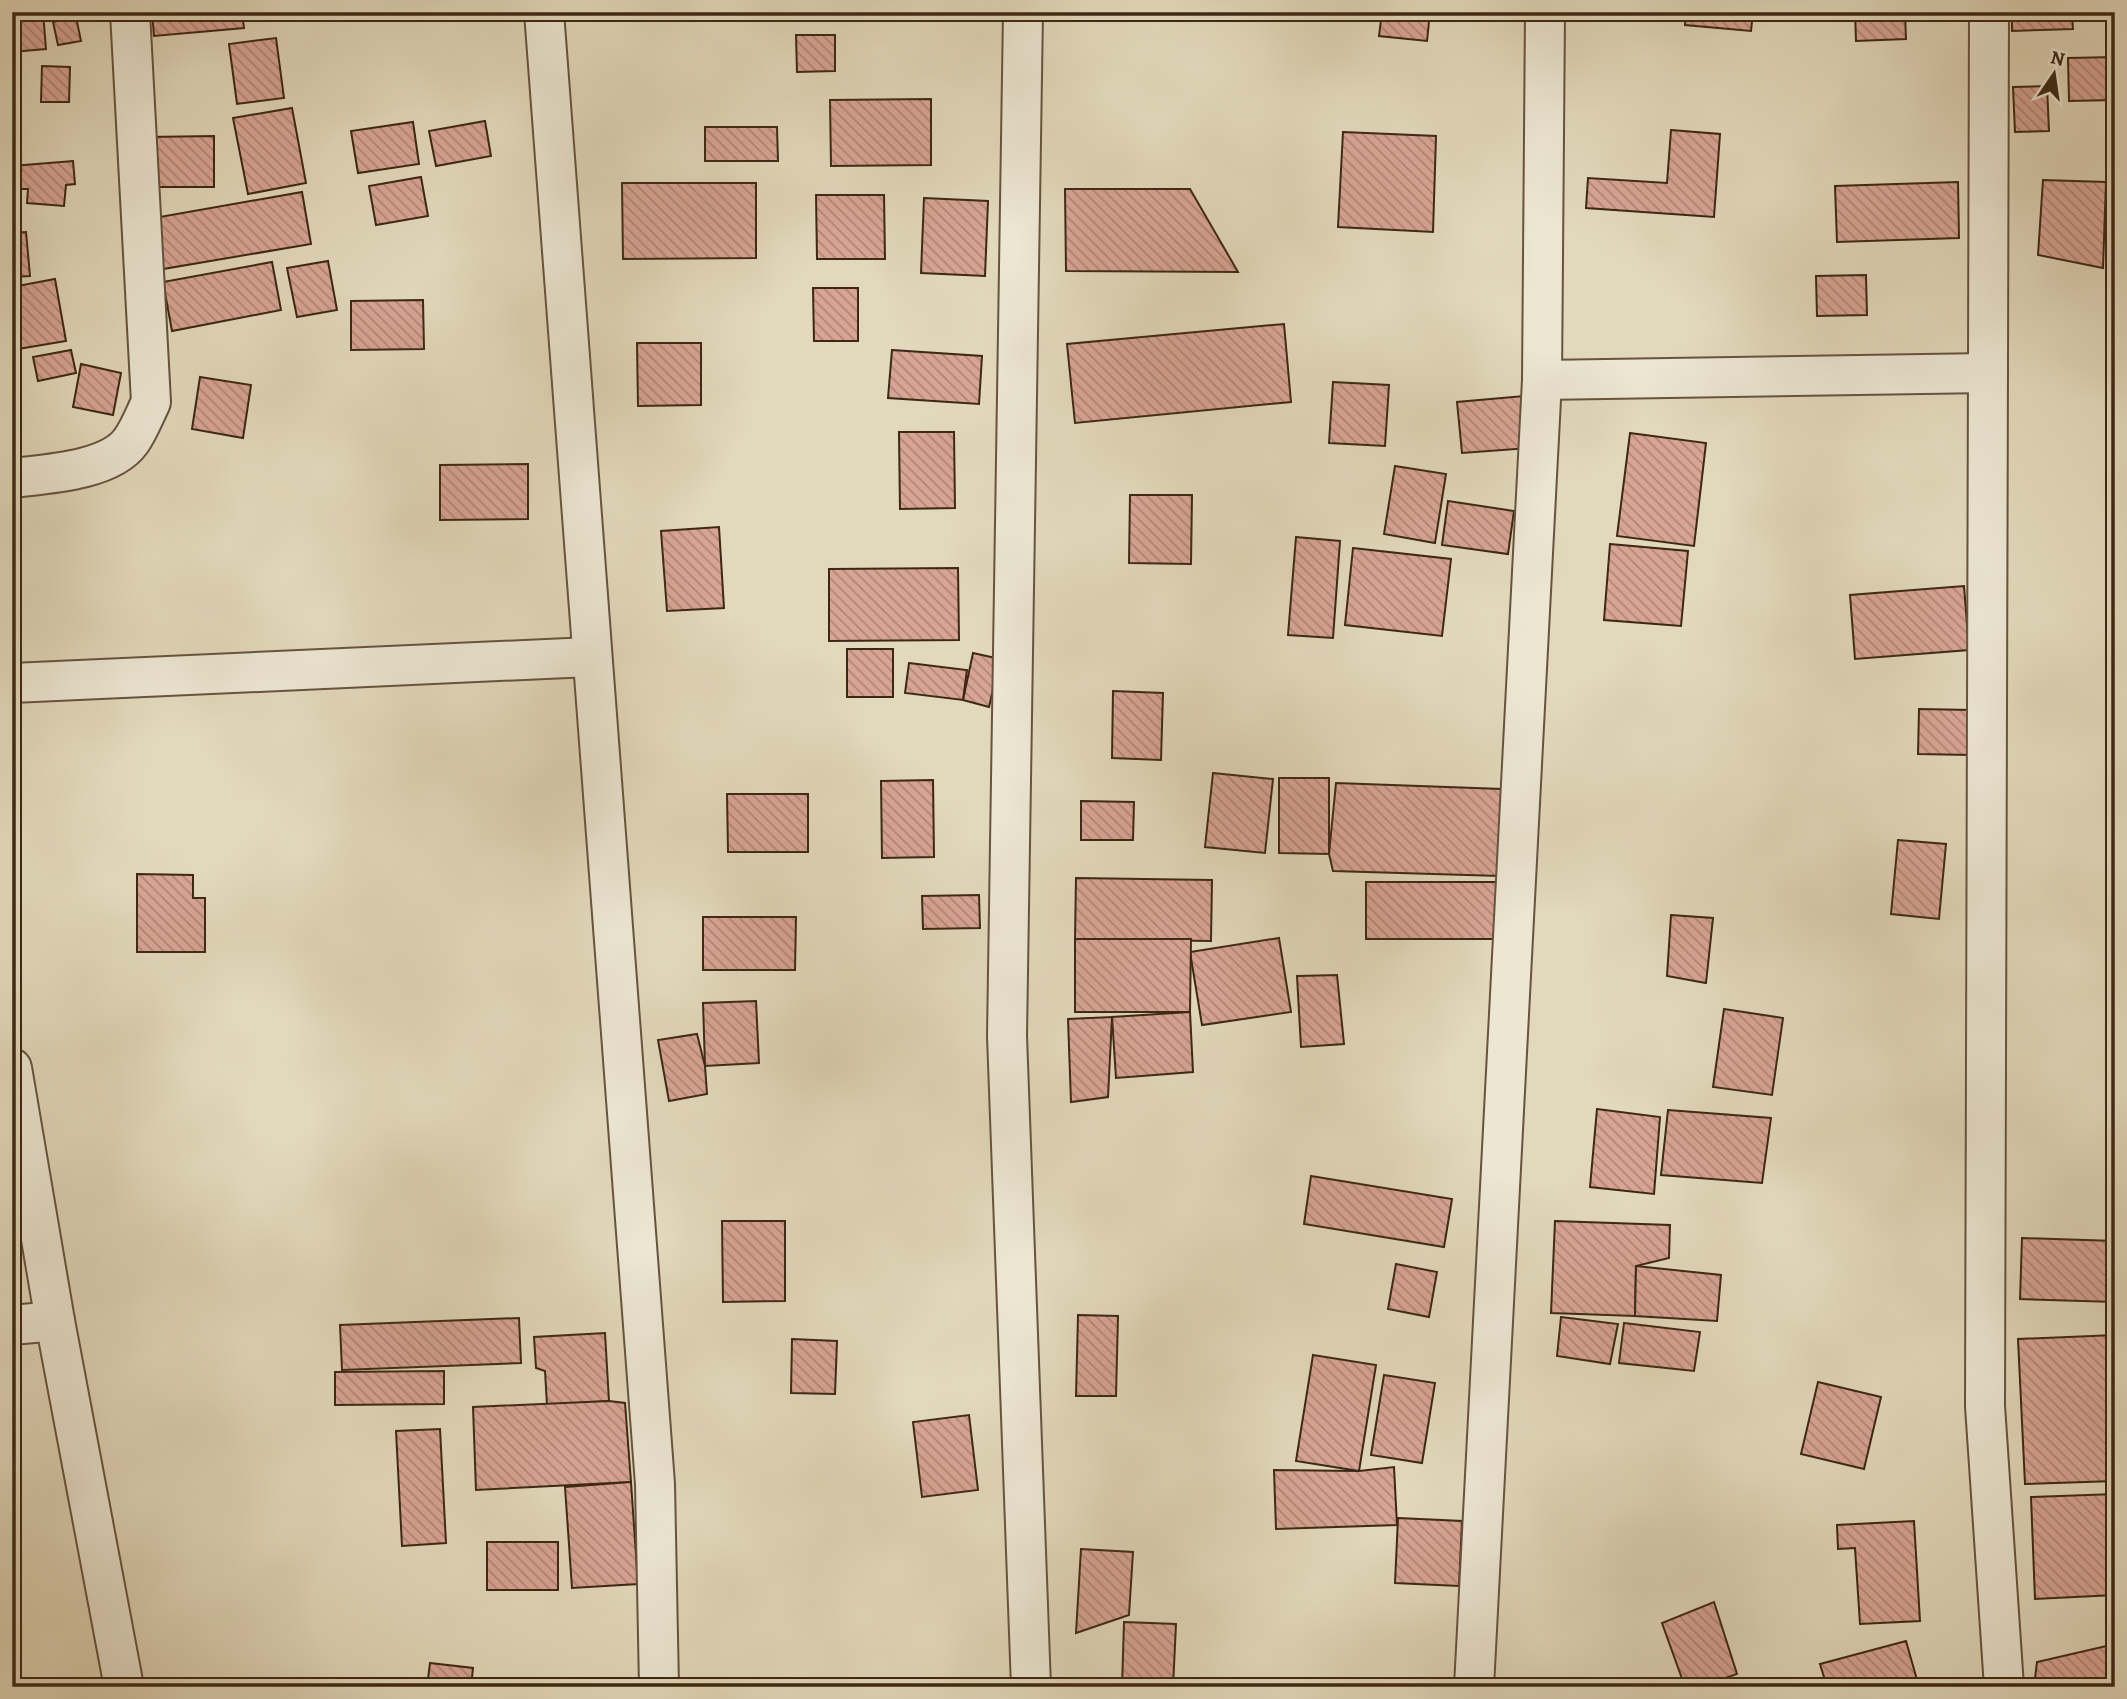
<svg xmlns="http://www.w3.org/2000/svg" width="2127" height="1699" font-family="Alegreya,serif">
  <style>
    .building { fill: url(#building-back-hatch); stroke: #3c2814; stroke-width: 2 }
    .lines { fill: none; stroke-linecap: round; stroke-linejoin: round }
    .street-casing { stroke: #66543e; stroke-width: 42 }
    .street { stroke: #ece6d3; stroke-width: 38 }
  </style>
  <defs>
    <pattern id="building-back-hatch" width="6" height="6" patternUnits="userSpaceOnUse" patternTransform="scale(1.75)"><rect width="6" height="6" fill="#d8a494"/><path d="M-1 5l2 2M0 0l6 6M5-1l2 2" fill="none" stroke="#b08678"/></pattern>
  </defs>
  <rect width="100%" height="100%" fill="#e2d8bb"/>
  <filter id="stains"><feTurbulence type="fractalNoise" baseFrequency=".00286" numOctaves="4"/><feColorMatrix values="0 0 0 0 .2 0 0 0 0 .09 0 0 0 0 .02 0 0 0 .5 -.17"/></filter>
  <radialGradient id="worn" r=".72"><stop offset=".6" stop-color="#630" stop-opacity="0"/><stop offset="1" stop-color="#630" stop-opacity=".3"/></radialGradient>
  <g class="building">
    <polygon points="12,12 43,12 46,49 12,52"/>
    <polygon points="152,12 242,12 244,28 154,36"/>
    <polygon points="1382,12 1430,12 1427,41 1379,36"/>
    <polygon points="1686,12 1753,12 1751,31 1685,25"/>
    <polygon points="1855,12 1905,12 1906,39 1856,41"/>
    <polygon points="2012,12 2072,12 2073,29 2012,31"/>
    <polygon points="76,17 81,41 58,45 53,22"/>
    <polygon points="796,35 835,35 835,71 797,72"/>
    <polygon points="276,38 284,98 237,104 229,44"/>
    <polygon points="2115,57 2115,100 2069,101 2068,58"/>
    <polygon points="42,66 70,67 69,102 41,102"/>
    <polygon points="2047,86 2049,131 2015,132 2013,87"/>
    <polygon points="931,99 931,165 831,166 830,100"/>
    <polygon points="292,108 306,183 248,194 233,118"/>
    <polygon points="485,121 491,156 436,166 429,131"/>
    <polygon points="413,122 419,164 358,173 351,131"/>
    <polygon points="705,127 777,127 778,161 705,161"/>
    <polygon points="1671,130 1720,134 1714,217 1586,208 1588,178 1667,183"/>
    <polygon points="1343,132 1436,136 1433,232 1338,227"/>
    <polygon points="214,136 214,187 148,187 147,137"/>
    <polygon points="73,161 75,184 66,185 64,206 27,203 28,189 12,189 12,166"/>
    <polygon points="421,177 428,216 376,225 369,186"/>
    <polygon points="2043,180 2106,182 2103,268 2038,255"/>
    <polygon points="1958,182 1959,238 1837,242 1835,186"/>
    <polygon points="622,183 756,183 756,258 623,259"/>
    <polygon points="1065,189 1190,189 1238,272 1066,271"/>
    <polygon points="302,192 311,244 163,269 154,218"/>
    <polygon points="816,195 884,195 885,259 817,259"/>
    <polygon points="924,198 988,201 985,276 921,273"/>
    <polygon points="26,232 30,276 12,277 12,233"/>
    <polygon points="328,261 337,310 297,317 287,268"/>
    <polygon points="272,262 281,310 172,331 163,282"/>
    <polygon points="1866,275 1867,315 1817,316 1816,276"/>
    <polygon points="55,279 66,341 12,350 12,287"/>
    <polygon points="813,288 858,288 858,341 814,341"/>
    <polygon points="423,300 424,349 351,350 351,301"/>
    <polygon points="1284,324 1291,402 1075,423 1067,344"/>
    <polygon points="637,343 701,343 701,405 638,406"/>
    <polygon points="71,350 76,373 38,381 33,357"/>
    <polygon points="892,350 982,356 979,404 888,398"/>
    <polygon points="81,364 121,373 113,415 73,407"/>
    <polygon points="200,377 251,385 243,438 192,429"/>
    <polygon points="1333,382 1389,385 1385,446 1329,443"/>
    <polygon points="1524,396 1529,448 1462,453 1457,402"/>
    <polygon points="899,432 954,432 955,508 900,509"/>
    <polygon points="1630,433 1706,443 1694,546 1617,536"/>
    <polygon points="528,464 528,519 440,520 440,465"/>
    <polygon points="1395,466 1446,474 1435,543 1384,534"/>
    <polygon points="1130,495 1192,495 1191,564 1129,563"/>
    <polygon points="1448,501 1514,511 1508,554 1442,545"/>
    <polygon points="719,527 724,608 667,611 661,531"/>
    <polygon points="1296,537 1340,541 1333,638 1288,635"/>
    <polygon points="1610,544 1688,551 1681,626 1604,620"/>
    <polygon points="1353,548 1451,559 1442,636 1345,625"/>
    <polygon points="958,568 959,640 829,641 829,569"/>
    <polygon points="1964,586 1969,650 1855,659 1850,595"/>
    <rect x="847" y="649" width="46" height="48"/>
    <polygon points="973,653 1000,659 989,707 963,700"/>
    <polygon points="909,663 967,670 963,700 905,693"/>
    <polygon points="1113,691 1163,693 1161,760 1112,758"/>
    <polygon points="1919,709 1972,710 1971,755 1918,754"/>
    <polygon points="1213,773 1273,779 1265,853 1205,847"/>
    <polygon points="1279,778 1329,778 1329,854 1279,853"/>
    <polygon points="933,780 934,857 882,858 881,781"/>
    <polygon points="1336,783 1502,789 1500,876 1333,871 1329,854"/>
    <polygon points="727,794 808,794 808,852 728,852"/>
    <polygon points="1081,801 1134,802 1133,840 1081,840"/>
    <polygon points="1898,840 1946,844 1939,919 1891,914"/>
    <polygon points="137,874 193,875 193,898 205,898 205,952 137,952"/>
    <polygon points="1076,878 1212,880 1211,941 1075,939"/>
    <polygon points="1366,882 1497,882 1498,939 1366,939"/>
    <polygon points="979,895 980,928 923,929 922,896"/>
    <polygon points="1671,915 1713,918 1706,983 1667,976"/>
    <polygon points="703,917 796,917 795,970 703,970"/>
    <polygon points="1279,938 1291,1012 1202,1025 1190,952"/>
    <polygon points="1075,939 1191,939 1190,1012 1075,1012"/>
    <polygon points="1337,975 1344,1044 1301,1047 1297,976"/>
    <polygon points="756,1001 759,1063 705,1066 703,1003"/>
    <polygon points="1724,1009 1783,1018 1772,1095 1713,1087"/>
    <polygon points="1190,1012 1193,1072 1116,1078 1112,1017"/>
    <polygon points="1112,1017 1108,1097 1071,1102 1068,1019"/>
    <polygon points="697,1034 705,1066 707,1094 669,1101 658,1040"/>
    <polygon points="1597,1109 1660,1117 1654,1194 1590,1187"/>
    <polygon points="1668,1110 1771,1118 1762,1183 1661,1175"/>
    <polygon points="1311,1176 1452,1199 1444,1247 1304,1224"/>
    <polygon points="722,1221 785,1221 785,1301 723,1302"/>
    <polygon points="1555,1221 1670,1225 1669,1258 1636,1266 1635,1316 1551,1313"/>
    <polygon points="2022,1238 2115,1241 2115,1302 2020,1299"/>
    <polygon points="1396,1264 1437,1272 1429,1317 1388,1309"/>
    <polygon points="1636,1266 1721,1275 1717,1321 1635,1316"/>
    <polygon points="1078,1315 1118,1316 1116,1396 1076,1396"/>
    <polygon points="1561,1317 1618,1324 1610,1364 1557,1356"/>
    <polygon points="519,1318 521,1363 342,1370 340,1325"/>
    <polygon points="1624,1323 1700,1332 1694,1371 1619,1363"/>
    <polygon points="605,1333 609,1401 547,1405 545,1371 536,1368 534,1337"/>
    <polygon points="2115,1335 2115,1481 2025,1484 2018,1339"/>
    <polygon points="792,1339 837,1341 835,1394 791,1393"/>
    <polygon points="1313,1355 1376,1365 1359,1471 1296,1461"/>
    <polygon points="444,1371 444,1404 335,1405 335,1372"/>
    <polygon points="1384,1375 1435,1383 1422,1463 1371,1455"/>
    <polygon points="1818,1382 1881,1397 1864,1469 1801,1454"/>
    <polygon points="609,1401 625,1403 631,1482 476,1490 473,1407"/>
    <polygon points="969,1415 978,1490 922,1497 913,1422"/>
    <polygon points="440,1429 446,1543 402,1546 396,1431"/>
    <polygon points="1394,1467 1397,1525 1276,1529 1274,1470 1359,1471"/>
    <polygon points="631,1482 638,1584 572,1588 565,1487"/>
    <polygon points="2115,1494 2115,1595 2035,1599 2031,1497"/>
    <polygon points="1398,1518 1462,1521 1459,1586 1395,1583"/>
    <polygon points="1914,1521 1920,1621 1860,1624 1855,1548 1838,1549 1837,1525"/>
    <rect x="487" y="1542" width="71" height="48"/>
    <polygon points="1081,1549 1133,1552 1129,1615 1076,1633"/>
    <polygon points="1714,1602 1737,1674 1700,1687 1685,1687 1662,1623"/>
    <polygon points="1124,1622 1176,1624 1173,1687 1122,1687"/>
    <polygon points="1906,1641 1919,1687 1827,1687 1820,1664"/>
    <polygon points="2115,1644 2115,1687 2034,1687 2037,1662"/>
    <polygon points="430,1663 473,1668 471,1687 427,1687"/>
  </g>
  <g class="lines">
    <g class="street-casing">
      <g id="street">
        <polyline points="544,12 655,1484 659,1687"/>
        <polyline points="1023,12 1007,1036 1031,1687"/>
        <polyline points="1989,12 1985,1406 2004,1687"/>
        <polyline points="1542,380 1988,373"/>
        <path d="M12 478C46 474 110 471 131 441 139 430 145 414 151 402L130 12"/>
        <polyline points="12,683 590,657"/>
        <polyline points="12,1068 55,1321 124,1687"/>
        <polyline points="12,1325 55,1321"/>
        <polyline points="1474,1687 1542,380 1545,12"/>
      </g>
    </g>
    <use href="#street" class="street"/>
  </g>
  <rect width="2127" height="1699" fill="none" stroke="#e2d8bb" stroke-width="42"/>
  <rect x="14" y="14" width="2099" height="1671" fill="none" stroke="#3c2814" stroke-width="3.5"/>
  <rect x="21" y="21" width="2085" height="1657" fill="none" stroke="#3c2814" stroke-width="2"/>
  <g transform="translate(2054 74) rotate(13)" stroke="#ece6d3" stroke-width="5" paint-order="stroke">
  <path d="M0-5L12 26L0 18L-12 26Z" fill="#3c2814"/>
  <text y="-10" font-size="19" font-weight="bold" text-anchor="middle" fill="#3c2814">N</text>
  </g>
  <rect width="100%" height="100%" filter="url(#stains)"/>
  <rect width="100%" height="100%" fill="url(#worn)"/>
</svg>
